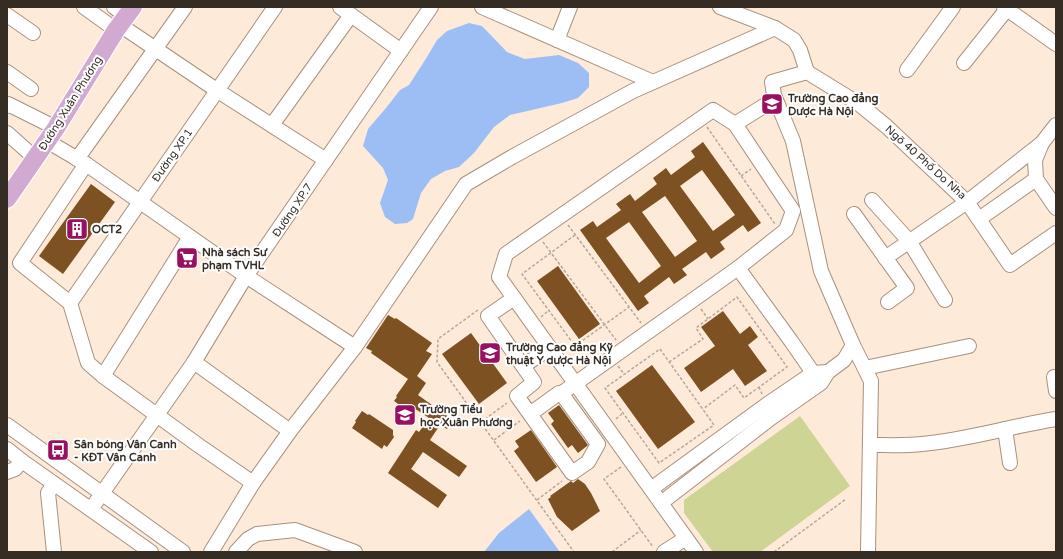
<svg xmlns="http://www.w3.org/2000/svg" width="1063" height="559" font-family="'Varela Round',sans-serif">
  <style>
    .green { fill: #ced493 }
    .water { fill: #9dbef5 }
    .building { fill: #7e5122; fill-rule: evenodd }
    .lines { fill: none; stroke-linecap: round; stroke-linejoin: round }
    .minor-casing { stroke: #a8927e; stroke-width: 16 }
    .major-casing { stroke: #fff; stroke-width: 20 }
    .path { stroke: #b7a79a; stroke-width: 1.5; stroke-dasharray: 3 2; stroke-linecap: butt }
    .minor { stroke: #fff; stroke-width: 14 }
    .major { stroke: #d1a9d1; stroke-width: 18 }
    .labels { text-anchor: middle; stroke-width: 4; stroke-linejoin: round; paint-order: stroke }
    .poi-label { font-size: 11px; font-weight: bold; fill: #352c24; stroke: #fff; text-anchor: start }
    .street-label { font-size: 11px; fill: #352c24; stroke: #fff }
  </style>
  <rect width="100%" height="100%" fill="#fdead9"/>
  <polygon class="green" points="800,416 850,486 760,552 713,552 684,513 684,500"/>
  <g class="water">
    <polygon points="469,23 482,26 507,52 525,59 559,55 578,63 589,73 589,87 578,98 562,103 510,115 494,127 474,153 459,167 445,171 431,179 421,193 413,219 407,223 395,224 385,217 380,203 388,180 383,168 363,146 368,129 386,108 400,90 409,85 427,57 437,40 447,31"/>
    <polygon points="529,509 560,552 484,552 499,533"/>
  </g>
  <g class="building">
    <path d="M703 142 761 223 748 232 743 225 720 242 725 249 711 259 706 252 682 269 687 275 674 284 669 277 644 296 649 303 638 311 580 230 593 221 597 227 621 210 616 204 630 194 635 201 657 184 653 178 666 168 671 175 695 157 691 151ZM702 170 735 215 713 231 680 186ZM665 196 697 241 675 257 642 212ZM629 222 661 266 639 283 606 238Z"/>
    <polygon points="91,184 115,202 63,274 39,256"/>
    <polygon points="558,266 600,324 579,339 537,281"/>
    <polygon points="723,311 740,334 750,326 758,337 748,345 767,371 745,386 733,369 701,392 684,368 715,346 701,327"/>
    <polygon points="388,315 395,319 396,318 432,343 426,351 432,354 417,376 426,383 418,395 453,420 447,429 440,425 430,440 467,466 459,477 423,452 411,469 447,495 438,508 388,473 416,430 419,432 429,418 411,406 408,411 394,401 397,397 396,396 408,379 371,353 372,351 366,348"/>
    <polygon points="471,333 507,383 479,404 442,354"/>
    <polygon points="652,365 695,422 658,449 616,391"/>
    <polygon points="559,405 588,445 587,446 578,453 572,445 568,448 551,424 554,421 548,413"/>
    <polygon points="362,411 368,415 369,414 393,430 393,435 394,437 387,447 384,445 382,449 352,428 356,422 355,421"/>
    <polygon points="531,430 557,467 536,482 514,451 519,447 515,441"/>
    <polygon points="578,479 585,484 591,493 600,511 572,531 557,517 548,499 551,497 550,496 571,481 573,483"/>
  </g>
  <g class="lines">
    <g class="minor-casing">
      <g id="minor">
        <polyline points="84,7 116,30"/>
        <polyline points="114,7 126,16"/>
        <polyline points="340,7 401,51"/>
        <polyline points="482,7 653,82"/>
        <polyline points="720,7 775,28 794,40 800,50 807,72"/>
        <polyline points="1004,7 1056,44"/>
        <polyline points="7,15 33,33"/>
        <polyline points="120,25 218,91 326,160"/>
        <polyline points="557,40 570,7"/>
        <polyline points="964,63 1007,9"/>
        <polyline points="907,70 953,7"/>
        <polyline points="7,72 31,89"/>
        <polyline points="807,72 772,82 774,95 793,141 821,271 853,345 871,381 868,552"/>
        <polyline points="807,72 859,104 886,126 967,202 1010,265 1056,233"/>
        <polyline points="7,106 8,104 56,128"/>
        <polyline points="735,124 775,99"/>
        <polyline points="272,125 351,15"/>
        <polyline points="7,133 35,158"/>
        <polyline points="47,141 86,164 246,276 355,347"/>
        <polyline points="1042,143 1035,160 1036,179 1056,208"/>
        <polyline points="77,159 185,7"/>
        <polyline points="86,164 20,263 70,303 88,363 103,376 198,445 253,483"/>
        <polyline points="872,200 909,241 945,300"/>
        <polyline points="854,214 907,288 888,302"/>
        <polyline points="979,219 1036,179"/>
        <polyline points="885,258 967,202 1042,143 1056,125"/>
        <polyline points="738,268 791,341 818,380"/>
        <polyline points="514,298 488,316 534,382 533,383 517,396 572,473 588,462 598,444 561,393 559,393 530,414"/>
        <path d="M70 303C138 204 207 106 275 7"/>
        <polyline points="194,362 290,431"/>
        <polyline points="523,366 550,348"/>
        <polyline points="865,368 969,346"/>
        <polyline points="103,376 190,237"/>
        <polyline points="1054,377 1056,391"/>
        <path d="M562 393 738 268 786 230 793 211 735 124 713 110 506 254 499 277C565 368 630 460 696 552"/>
        <polyline points="7,425 183,552"/>
        <polyline points="1005,429 1010,463"/>
        <path d="M870 445C887 445 905 446 922 444 967 440 1011 426 1056 419"/>
        <polyline points="7,449 22,461 151,552"/>
        <polyline points="7,472 15,469 22,461"/>
        <polyline points="651,489 769,403 813,373 828,372"/>
        <polyline points="661,503 771,418 821,383 828,372 844,360 853,345"/>
        <polyline points="91,509 194,362 246,276 431,7"/>
        <polyline points="54,552 48,493 54,484"/>
        <polyline points="211,552 253,483 290,431 355,347 466,184 512,157 633,91 775,28"/>
        <polyline points="236,552 248,539 257,534 295,530 355,552"/>
        <polyline points="664,552 686,538"/>
      </g>
    </g>
    <g class="major-casing">
      <polyline id="major" points="7,199 56,128 116,30 133,7"/>
    </g>
    <g class="path">
      <polyline points="707,127 775,224"/>
      <polyline points="741,176 751,169"/>
      <polyline points="568,225 641,323"/>
      <polyline points="575,235 522,274 575,346 629,307"/>
      <polyline points="543,242 616,340"/>
      <polyline points="701,309 708,319"/>
      <polyline points="478,310 438,339 437,362 574,552"/>
      <polyline points="541,317 549,310"/>
      <polygon points="660,349 714,425 659,463 605,388"/>
      <polyline points="669,362 703,339 696,328 737,297 787,367 744,398 735,385 703,409"/>
      <polyline points="618,366 624,374"/>
      <polyline points="759,387 762,394"/>
      <polyline points="616,419 623,413"/>
      <polyline points="481,422 507,403"/>
      <polyline points="494,440 520,421"/>
      <polyline points="621,467 604,479 653,547"/>
      <polyline points="537,500 562,481"/>
      <polyline points="612,552 641,530"/>
      <polyline points="774,552 846,499"/>
    </g>
    <use href="#minor" class="minor"/>
    <use href="#major" class="major"/>
  </g>
  <defs>
    <g id="university-square" transform="scale(1.15)"><rect x="-9" y="-9" width="18" height="18" rx="4" fill="#9a1061" stroke="#fff"/><path d="M0-5L7-2L0 1L-7-2ZM-4 1L0 2.5L4 1V4Q0 6-4 4Z" fill="#fff"/></g>
    <g id="building-square" transform="scale(1.15)"><rect x="-9" y="-9" width="18" height="18" rx="4" fill="#9a1061" stroke="#fff"/><path d="M-4-6H4V6H1V3H-1V6H-4ZM-2.5-4.3h1.7v1.8h-1.7ZM.8-4.3h1.7v1.8H.8ZM-2.5-1h1.7V.8h-1.7ZM.8-1h1.7V.8H.8Z" fill="#fff"/></g>
    <g id="supermarket-square" transform="scale(1.15)"><rect x="-9" y="-9" width="18" height="18" rx="4" fill="#9a1061" stroke="#fff"/><path d="M-6-5.5h2.5l.6 2H6L4.5 2H-2.5L-4.4-4H-6ZM-1.5 3.2a1.3 1.3 0 1 0 .1 0ZM3 3.2a1.3 1.3 0 1 0 .1 0Z" fill="#fff"/></g>
    <g id="school-square" transform="scale(1.15)"><rect x="-9" y="-9" width="18" height="18" rx="4" fill="#9a1061" stroke="#fff"/><path d="M0-5L7-2L0 1L-7-2ZM-4 1L0 2.5L4 1V4Q0 6-4 4Z" fill="#fff"/></g>
    <g id="bus-square" transform="scale(1.15)"><rect x="-9" y="-9" width="18" height="18" rx="4" fill="#9a1061" stroke="#fff"/><path d="M-5-6H5V4H4V6H2V4H-2V6H-4V4H-5ZM-3.5-4V0h7V-4ZM-3.5 1.2v1.5H-2V1.2ZM2 1.2v1.5H3.5V1.2Z" fill="#fff"/></g>
  </defs>
  <g fill-rule="evenodd">
    <use href="#university-square" x="772" y="104"/>
    <use href="#building-square" x="77" y="229"/>
    <use href="#supermarket-square" x="187" y="258"/>
    <use href="#university-square" x="490" y="353"/>
    <use href="#school-square" x="405" y="415"/>
    <use href="#bus-square" x="58" y="450"/>
  </g>
  <g class="labels">
    <g class="poi-label">
      <text x="788" y="102">Trường Cao đẳng<tspan x="788" dy="13">Dược Hà Nội</tspan></text>
      <text x="92" y="233">OCT2</text>
      <text x="202" y="256">Nhà sách Sư<tspan x="202" dy="13">phạm TVHL</tspan></text>
      <text x="506" y="351">Trường Cao đẳng Kỹ<tspan x="506" dy="13">thuật Y dược Hà Nội</tspan></text>
      <text x="420" y="413">Trường Tiểu<tspan x="420" dy="13">học Xuân Phương</tspan></text>
      <text x="74" y="448">Sân bóng Vân Canh<tspan x="74" dy="13">- KĐT Vân Canh</tspan></text>
    </g>
    <g class="street-label">
      <text transform="translate(70 103) rotate(-58)" y="4">Đường Xuân Phương</text>
      <text transform="translate(172 155) rotate(-55)" y="4">Đường XP.1</text>
      <text transform="translate(926 162) rotate(42)" y="4">Ngõ 40 Phố Do Nha</text>
      <text transform="translate(292 210) rotate(-56)" y="4">Đường XP.7</text>
    </g>
  </g>
  <rect width="1063" height="559" fill="none" stroke="#352c24" stroke-width="16"/>
</svg>
